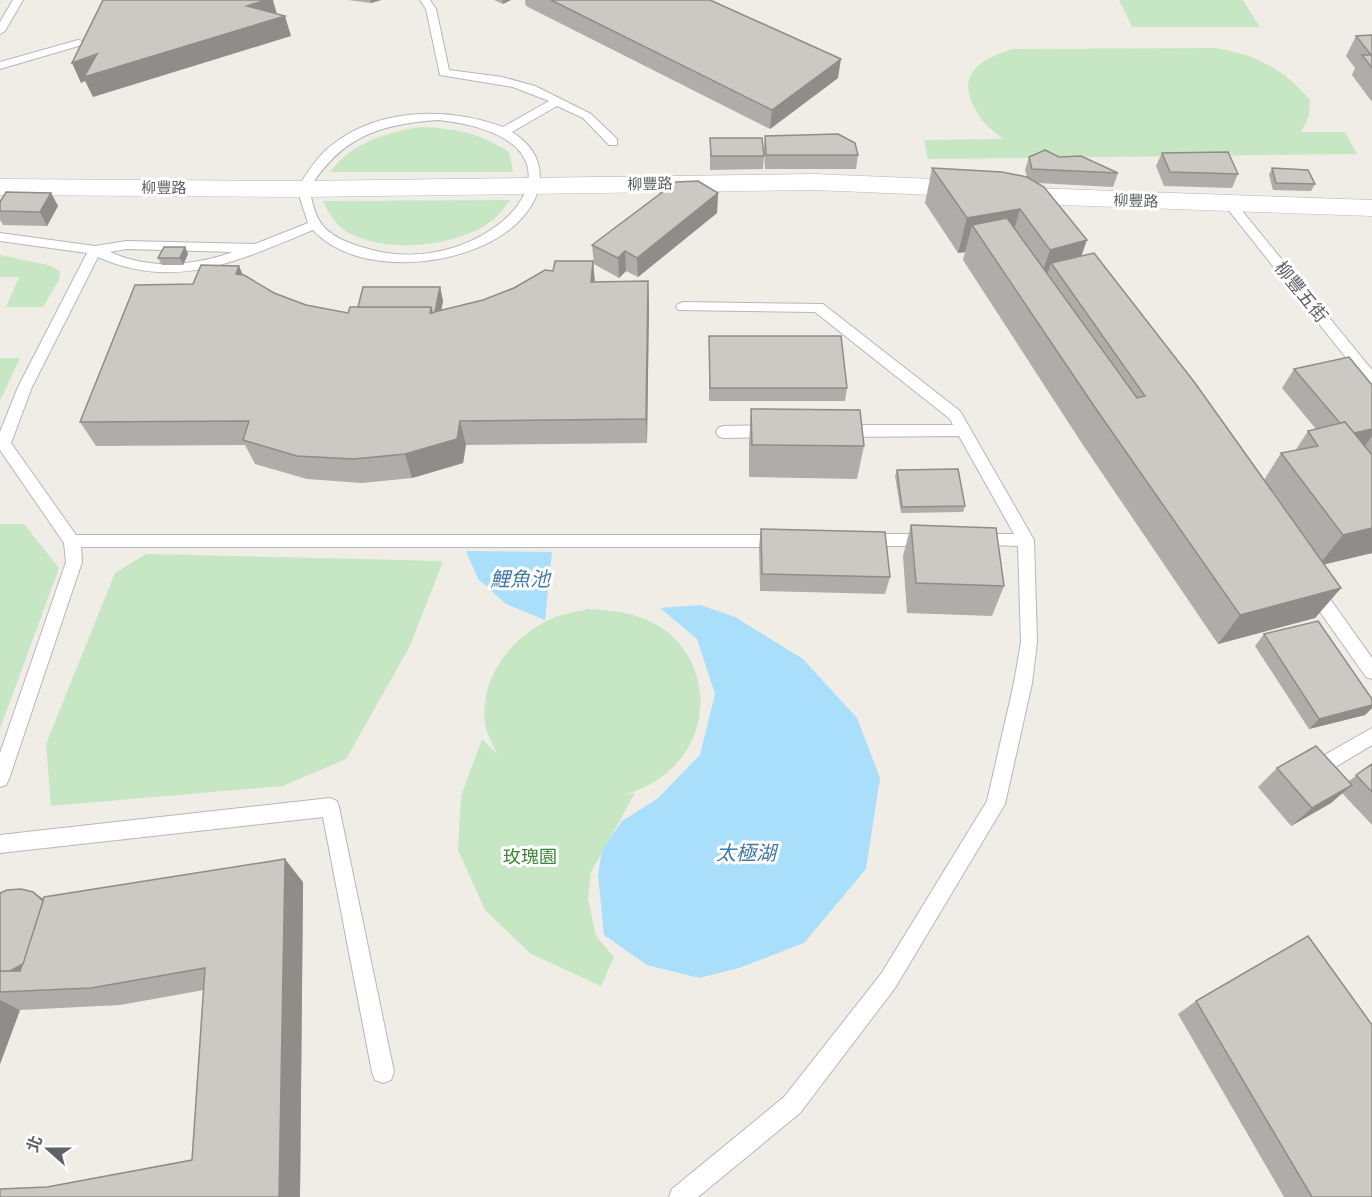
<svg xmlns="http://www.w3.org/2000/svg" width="1372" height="1197" font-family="Barlow,'Noto Sans TC',sans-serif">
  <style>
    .green { fill: #c7e6c4 }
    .water { fill: #aadffc }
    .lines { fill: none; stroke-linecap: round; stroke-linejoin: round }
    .lane-casing { stroke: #b4b7bb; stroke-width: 2 }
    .secondary-casing { stroke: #b3b6bb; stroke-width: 1 }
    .lane { fill: #fff; fill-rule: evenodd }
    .secondary { fill: #fff; fill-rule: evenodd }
    .wall { fill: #afaca9 }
    .shaded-wall { fill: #8f8c89 }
    .building { fill: #ccc8c4; stroke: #8f8c89; stroke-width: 1.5 }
    .labels { text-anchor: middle; stroke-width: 6; stroke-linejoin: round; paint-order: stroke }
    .far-street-label { font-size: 15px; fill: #5e6266; stroke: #fff }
    .street-label { font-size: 18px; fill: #5e6266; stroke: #fff }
    .park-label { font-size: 18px; fill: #3a8438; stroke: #fff }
    .water-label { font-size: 20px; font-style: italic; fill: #437aa7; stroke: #fff }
  </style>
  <rect width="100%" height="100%" fill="#f0ede7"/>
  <g class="green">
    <polygon points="1119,0 1243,0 1260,27 1132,27"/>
    <path d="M1215 48C1257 55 1282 68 1310 100L1309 116 1301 132H1345L1357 154 928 159 924 140 1003 139C997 133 987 127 982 120 953 79 973 61 1013 49Z"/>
    <path d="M420 127C456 128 479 133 509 152L513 172H330C352 142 385 133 420 127Z"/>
    <path d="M510 200C505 206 501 213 495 218 463 247 386 254 349 233 336 226 329 214 323 201Z"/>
    <polygon points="0,255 48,265 60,271 59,280 43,307 6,307 19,277 0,277"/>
    <polygon points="0,358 20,358 0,401"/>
    <polygon points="0,524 24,524 59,568 0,729"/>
    <polygon points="146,554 443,561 410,646 346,759 283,786 51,806 46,744 115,573"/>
    <path d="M589 609C612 611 635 612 655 624 708 653 716 727 672 768 658 782 639 791 620 796L635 793 591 872 588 899 596 936 614 957 601 986 531 954 485 910 458 850 461 796 482 739 497 754C493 745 487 734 485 724 479 677 512 636 553 618 564 613 577 612 589 609Z"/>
  </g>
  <g class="water">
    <polygon points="466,551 552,552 545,620 506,604 478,579"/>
    <polygon points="700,605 735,617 803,659 857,718 880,778 866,869 804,943 739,968 699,978 647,965 604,935 598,875 602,850 622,821 657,799 700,755 715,694 697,639 660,608"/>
  </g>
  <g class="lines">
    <g class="lane-casing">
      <g id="lane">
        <polygon points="13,0 23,0 5,31 0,34 0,22"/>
        <path d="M420 0H430L436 9 449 70 502 77 535 86 591 114 617 139V145H609L583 118 557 106 512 132C525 140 536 152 539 167 543 190 532 209 516 224 470 267 359 280 313 230 240 260 176 292 98 257L32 387 11 443 76 535H782L788 536 790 541 788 546 782 547H81L82 562 9 779 6 785 0 787V753L66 562 64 543 0 450V432L18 387 87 253 0 241V233L95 246 127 241 255 244 308 223 297 189C305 176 313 163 324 152 372 107 446 106 503 127L549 101 513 87 440 75 426 9ZM438 120C622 140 489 287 365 248 348 243 328 236 319 220 313 210 312 199 309 189 341 137 379 124 438 120ZM127 249 233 252C193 266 150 270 110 252Z"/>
        <polygon points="78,40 82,41 82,45 0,69 0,62"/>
        <polygon points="1230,200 1234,201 1372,370 1372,385 1367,384 1226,207 1224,204"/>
        <polygon points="683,302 823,304 960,411 1034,540 1037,642 1032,683 1005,804 895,988 800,1113 698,1197 669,1197 672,1189 784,1097 881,974 987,801 1014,683 1021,642 1018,546 969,544 967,540 969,536 975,534 1014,534 959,436 841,437 836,435 834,431 836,427 841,425 953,425 950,419 815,312 678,310 676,307 678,304"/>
        <polygon points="770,425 775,427 777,431 775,435 770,437 723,438 718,436 716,432 718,428 723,426"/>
        <polygon points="864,534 929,534 935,536 937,540 935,544 929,546 864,546 858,544 856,540 858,536"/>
        <polygon points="1312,580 1318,582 1372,658 1372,679 1366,677 1306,592 1304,587 1306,582"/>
        <polygon points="1372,728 1372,745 1317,778 1311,780 1305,778 1302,772 1305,766"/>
        <polygon points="330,798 337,801 339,807 394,1072 391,1080 383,1083 375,1080 372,1072 323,817 0,853 0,835"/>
      </g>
    </g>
    <g class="secondary-casing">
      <polygon id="secondary" points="814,174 935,179 1032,188 1372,200 1372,216 1032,204 935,195 814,190 303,197 0,195 0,179 303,181"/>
    </g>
    <use href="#lane" class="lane"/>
    <use href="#secondary" class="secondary"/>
  </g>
  <g class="wall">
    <polygon points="348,0 381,0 371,3"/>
    <polygon points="494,0 511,0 503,4"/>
    <polygon points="525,0 710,0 838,78 770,129 526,6"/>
    <polygon points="1372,35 1372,102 1352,75 1355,68 1346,56 1356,36"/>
    <polygon points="765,136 858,155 856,169 765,169 764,149"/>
    <polygon points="710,138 764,156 763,169 710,170"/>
    <polygon points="1162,153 1238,174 1232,188 1164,186 1156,166"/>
    <polygon points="1029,157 1059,157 1118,173 1113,187 1038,183 1082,255 1264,480 1281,453 1295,451 1308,431 1316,429 1282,388 1294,369 1372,385 1372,553 1324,564 1341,588 1315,618 1218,644 1081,442 963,260 965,252 958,253 925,203 932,168 1027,177 1025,170"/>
    <polygon points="1272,168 1315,184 1311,191 1273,190 1269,175"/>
    <polygon points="51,193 58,206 47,226 3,225 0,220 0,202"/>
    <polygon points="718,193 717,213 638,277 626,271 619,278 594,264 592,245"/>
    <polygon points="185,247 188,254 183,265 162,265 158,258"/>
    <polygon points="593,261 595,282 648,281 649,306 647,443 466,445 463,463 412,478 362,483 307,479 255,464 245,445 96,446 80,422 193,284 243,275 274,293 306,305 348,313 358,307 440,287 443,301 441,311 483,300 553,271"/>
    <polygon points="709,336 847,388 845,401 709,401"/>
    <polygon points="751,409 864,446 857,479 749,477 749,442"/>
    <polygon points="897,470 965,506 963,512 901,513 895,476"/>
    <polygon points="911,525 1004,586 992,616 907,613 903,556"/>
    <polygon points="761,529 890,577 885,594 760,591 759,547"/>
    <polygon points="1264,634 1372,699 1372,708 1365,715 1309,729 1255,646"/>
    <polygon points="1372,764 1372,825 1342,793 1331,803 1291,826 1258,787 1277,768 1349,781"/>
    <polygon points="303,882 300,1197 0,1197 192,1160 204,990 120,1005 20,1010 0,1064 0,893 33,892 43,899"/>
    <polygon points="1196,1001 1372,1197 1284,1197 1178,1014"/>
  </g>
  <g class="shaded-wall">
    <polygon points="266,0 273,0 278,18 285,16 291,36 93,97 85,81 81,83 72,63"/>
    <polygon points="370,0 381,0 371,3"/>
    <polygon points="503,0 511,0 503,4"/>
    <polygon points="841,59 838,78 770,129 772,110"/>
    <polygon points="51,193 58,206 47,226 40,212"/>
    <polygon points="718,193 717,213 638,277 637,258"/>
    <polygon points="1020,209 1010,244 972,225 965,252 958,253 967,218"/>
    <polygon points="1087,240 1075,274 1051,263 1044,283 1038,284 1050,250"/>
    <polygon points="185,247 188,254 183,265 180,258"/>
    <polygon points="625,251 626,271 619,278 618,258"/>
    <polygon points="593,261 595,286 591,282"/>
    <polygon points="239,266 250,291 236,274"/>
    <polygon points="648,281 649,306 647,443 646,419"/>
    <polygon points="440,287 443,301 437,332 430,313 431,307"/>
    <polygon points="460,421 466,445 463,463 412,478 405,454"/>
    <polygon points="1372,429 1372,436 1364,447 1349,434"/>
    <polygon points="1372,528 1372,553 1318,566 1343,535"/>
    <polygon points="1341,588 1315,618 1218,644 1240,615"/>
    <polygon points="1372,705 1372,708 1365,715 1309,729 1319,719"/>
    <polygon points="1352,785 1331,803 1291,826 1312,808"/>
    <polygon points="285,859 303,882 300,1197 279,1197"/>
    <polygon points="33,892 51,904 54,962 0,981"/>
    <polygon points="0,1000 20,1010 0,1064"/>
  </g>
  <g class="building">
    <polygon points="103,0 266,0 247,6 285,16 84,77 97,54 72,63"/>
    <polygon points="551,0 710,0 841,59 772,110"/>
    <polygon points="1372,35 1372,68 1362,55 1371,55 1356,36"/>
    <polygon points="838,134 855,143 858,155 766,155 765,136"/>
    <polygon points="710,138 762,138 764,156 711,156"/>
    <polygon points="1045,150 1059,157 1081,156 1118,173 1032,169 1029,157"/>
    <polygon points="1228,152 1238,174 1170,172 1162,153"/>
    <polygon points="932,168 1002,172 1027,177 1044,187 1087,240 1050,250 1020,209 967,218"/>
    <polygon points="1272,168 1308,170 1315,184 1276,183"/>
    <polygon points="698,181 718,193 637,258 625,251 618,258 592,245 676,182"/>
    <polygon points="6,192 51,193 40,212 0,211 0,202"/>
    <polygon points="1007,218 1137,398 1145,396 1051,263 1094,253 1195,383 1341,588 1240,615 1096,409 972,225"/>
    <polygon points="164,247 185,247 180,258 158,258"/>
    <polygon points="555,261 593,261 591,282 648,281 646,419 460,421 457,439 405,454 354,459 297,456 243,440 249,421 80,422 135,285 193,284 201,265 239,266 236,274 244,275 274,293 306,305 348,313 350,307 431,307 430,313 483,300 514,288 545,270 553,271"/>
    <polygon points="363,287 440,287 435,312 432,313 431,307 358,307"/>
    <polygon points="709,336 841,336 847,388 710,388"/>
    <polygon points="1349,357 1372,385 1372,429 1354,433 1345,422 1340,423 1294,369"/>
    <polygon points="751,409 860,410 864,446 752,445"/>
    <polygon points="1345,422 1372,455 1372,528 1343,535 1281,453 1318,446 1308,431"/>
    <polygon points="958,469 965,506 902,507 897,470"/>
    <polygon points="911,525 996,528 1004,586 916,583"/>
    <polygon points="761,529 885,532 890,577 762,574"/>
    <polygon points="1318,621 1372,699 1372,705 1319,719 1264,634"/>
    <polygon points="1316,746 1352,785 1312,808 1277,768"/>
    <polygon points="1372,764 1372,792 1356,775"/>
    <polygon points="285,859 279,1197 0,1197 0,1189 47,1187 192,1160 205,968 91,988 0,992 0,971 20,971 44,897"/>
    <polygon points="21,889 33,892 43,901 23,964 10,971 0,971 0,893 7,890"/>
    <polygon points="1308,936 1372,1025 1372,1197 1312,1197 1196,1001"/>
  </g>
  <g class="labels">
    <g class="far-street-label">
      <text transform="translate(650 184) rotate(-1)" y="5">柳豐路</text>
      <text x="164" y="193">柳豐路</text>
      <text transform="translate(1136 201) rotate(2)" y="5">柳豐路</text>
    </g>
    <g class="street-label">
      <text transform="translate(1301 292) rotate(51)" y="6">柳豐五街</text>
    </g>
    <g class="park-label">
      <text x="530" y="863">玫瑰園</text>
    </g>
    <g class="water-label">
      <text x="520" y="586">鯉魚池</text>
      <text x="746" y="860">太極湖</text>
    </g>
  </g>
  <g transform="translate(48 1149) rotate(291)" stroke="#ffffff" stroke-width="4.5" paint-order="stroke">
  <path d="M0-4.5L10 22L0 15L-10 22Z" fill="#5e6266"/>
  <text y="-9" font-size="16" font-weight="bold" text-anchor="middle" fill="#5e6266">北</text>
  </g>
</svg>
